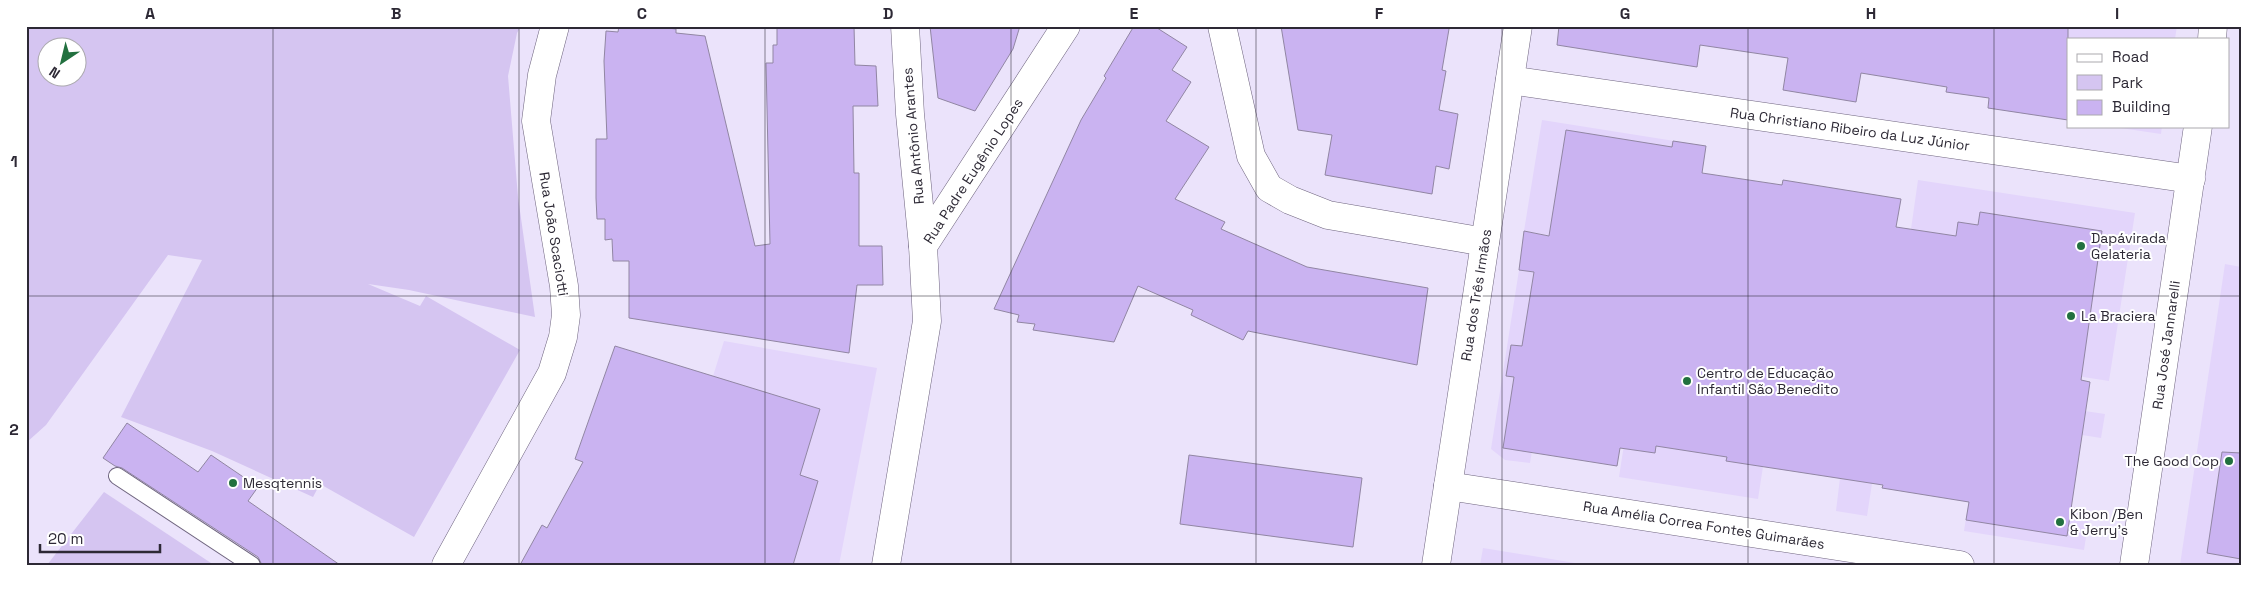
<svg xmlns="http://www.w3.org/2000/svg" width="2267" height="591" font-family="'Space Grotesk',sans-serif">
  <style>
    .built { fill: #e3d5fb }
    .green { fill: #d5c5f1; fill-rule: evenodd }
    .building { fill: #cab3f1; stroke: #9186a3 }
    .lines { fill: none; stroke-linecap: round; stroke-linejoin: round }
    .service-casing { stroke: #6f657f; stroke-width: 18 }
    .minor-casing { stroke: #6f657f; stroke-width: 29 }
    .service { stroke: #fff; stroke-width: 16 }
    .minor { stroke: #fff; stroke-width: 28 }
    .grid { fill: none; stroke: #2d2935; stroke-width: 1; stroke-opacity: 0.55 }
    .poi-dot { fill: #22703f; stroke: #fff; stroke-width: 2 }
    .labels { text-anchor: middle; stroke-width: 4; stroke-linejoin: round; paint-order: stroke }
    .street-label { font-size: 14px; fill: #2d2935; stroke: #fff }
    .poi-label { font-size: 14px; fill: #2d2935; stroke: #fff; text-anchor: start }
    .neatline { fill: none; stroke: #2d2935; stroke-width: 2 }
    .grid-label { font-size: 16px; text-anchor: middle; font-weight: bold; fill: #2d2935 }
  </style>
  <rect width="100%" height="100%" fill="#ebe3fb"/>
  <g class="built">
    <polygon points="2018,26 2177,26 2175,39 2068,39 2068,120 2006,111"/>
    <polygon points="1542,120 1706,146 1686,275 1784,330 1758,499 1619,477 1631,399 1543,384 1530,463 1505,460 1491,449 1519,270 1553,275 1553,236 1524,231"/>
    <polygon points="2107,126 2162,126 2161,134"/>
    <polygon points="1918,180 2135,213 2109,381 1893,347 1867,516 1836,511 1840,478 1911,229"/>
    <polygon points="2225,264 2241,267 2241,565 2180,565"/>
    <polygon points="724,341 877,368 839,565 654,565"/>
    <polygon points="2017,401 2105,414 2101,438 2001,422"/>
    <polygon points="1970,492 2090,511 2084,550 1964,531"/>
    <polygon points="1483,548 1539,557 1587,565 1480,565"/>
  </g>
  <g class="green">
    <path d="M26 26H521L517 33 508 76 518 197 535 317 409 290 368 284 420 306 426 296 520 350 414 537 320 484 313 497 212 451 121 417 202 260 168 255 46 425 26 443ZM48 48H78V78H48Z"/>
    <polygon points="104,492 214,565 47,565"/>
  </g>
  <g class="building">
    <polygon points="619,26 652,26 676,29 676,33 705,36 755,246 770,244 766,63 773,63 773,45 777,45 777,26 854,26 855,65 876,66 878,106 853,106 854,173 859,173 859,246 882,246 883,285 857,285 849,353 629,318 629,261 613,261 612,239 605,240 605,219 597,219 596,198 596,139 607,139 604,61 606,31 618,32"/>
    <polygon points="930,26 1020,26 1013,49 975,111 938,98"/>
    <polygon points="1134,26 1154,26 1187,47 1172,70 1191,82 1166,121 1209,147 1175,199 1225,222 1221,229 1307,267 1428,288 1417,365 1248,331 1243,340 1191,315 1193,310 1138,286 1114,342 1033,330 1035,324 1017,322 1019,315 994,309 1081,120 1106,78 1104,76"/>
    <polygon points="1281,26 1447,26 1449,29 1442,70 1446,71 1439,110 1458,114 1449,169 1436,166 1432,194 1325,175 1332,135 1298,130"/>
    <polygon points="1559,26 2068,26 2068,120 1988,108 1989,98 1946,92 1947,87 1861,73 1856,102 1783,90 1788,58 1700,45 1697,67 1557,45"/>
    <polygon points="1566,130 1672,147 1673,141 1706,146 1702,173 1782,185 1783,180 1901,199 1896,227 1956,236 1958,222 1978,225 1980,212 2102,231 2081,380 2090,382 2067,536 1966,520 1969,502 1882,488 1883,485 1726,461 1727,457 1656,446 1655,453 1620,448 1617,466 1503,448 1514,377 1506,376 1511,345 1522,346 1534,272 1519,270 1524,231 1549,236"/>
    <polygon points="615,346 820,409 800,475 818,481 793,565 520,565 542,525 547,528 583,462 575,459"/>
    <polygon points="127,423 198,472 211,455 258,487 248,501 340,565 262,565 258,557 122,468 115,466 103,458"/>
    <polygon points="2222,452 2241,453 2241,559 2207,553"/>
    <polygon points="1189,455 1362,478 1353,547 1180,524"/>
  </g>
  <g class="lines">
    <g class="service-casing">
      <polyline id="service" points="117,476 252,565"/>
    </g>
    <g class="minor-casing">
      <g id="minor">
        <polyline points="905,26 910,114 923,246"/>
        <polyline points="1222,26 1251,156 1269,188 1290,200 1328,215 1485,242"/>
        <polyline points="2212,39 2213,26"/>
        <polyline points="1510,80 2191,179"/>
        <polyline points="1448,486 1960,565"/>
        <polyline points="446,565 552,373 563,337 566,315 564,286 536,121 542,75 555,26"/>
        <polyline points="886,565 927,321 923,246 1066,26"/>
        <polyline points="1436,565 1518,26"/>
        <polyline points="2134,565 2198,126"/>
      </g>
    </g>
    <use href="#service" class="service"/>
    <use href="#minor" class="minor"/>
  </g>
  <path class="grid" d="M273 26V565M519 26V565M765 26V565M1011 26V565M1256 26V565M1502 26V565M1748 26V565M1994 26V565M26 296H2241"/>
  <g class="poi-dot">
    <circle cx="2081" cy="246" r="5"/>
    <circle cx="2071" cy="316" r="5"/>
    <circle cx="1687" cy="381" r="5"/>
    <circle cx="2229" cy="461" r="5"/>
    <circle cx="233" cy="483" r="5"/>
    <circle cx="2060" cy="522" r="5"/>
  </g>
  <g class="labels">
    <g class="street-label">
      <text transform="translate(1850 129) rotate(8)" y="5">Rua Christiano Ribeiro da Luz Júnior</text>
      <text transform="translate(913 136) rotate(-95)" y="5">Rua Antônio Arantes</text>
      <text transform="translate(973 171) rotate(-57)" y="5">Rua Padre Eugênio Lopes</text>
      <text transform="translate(554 234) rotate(81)" y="5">Rua João Scaciotti</text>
      <text transform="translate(1476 295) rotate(-81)" y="5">Rua dos Três Irmãos</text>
      <text transform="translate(2166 345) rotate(-82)" y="5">Rua José Jannarelli</text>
      <text transform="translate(1704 525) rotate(9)" y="5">Rua Amélia Correa Fontes Guimarães</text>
    </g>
    <g class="poi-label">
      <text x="2091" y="243">Dapávirada<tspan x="2091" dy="16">Gelateria</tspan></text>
      <text x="2081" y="321">La Braciera</text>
      <text x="1697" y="378">Centro de Educação<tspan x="1697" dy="16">Infantil São Benedito</tspan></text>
      <text x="2219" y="466" text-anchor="end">The Good Cop</text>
      <text x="243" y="488">Mesqtennis</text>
      <text x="2070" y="519">Kibon /Ben<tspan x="2070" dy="16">&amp; Jerry's</tspan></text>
    </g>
  </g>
  <rect width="2267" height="591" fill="none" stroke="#ffffff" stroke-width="55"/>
  <rect x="2067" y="38" width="162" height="90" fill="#ffffff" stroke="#aba9ae"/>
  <rect x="2077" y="54" width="25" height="8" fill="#ffffff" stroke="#aba9ae"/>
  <text x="2112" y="62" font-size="15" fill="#2d2935">Road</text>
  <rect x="2077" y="75" width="25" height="15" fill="#d5c5f1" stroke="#aba9ae"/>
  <text x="2112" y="88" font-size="15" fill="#2d2935">Park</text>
  <rect x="2077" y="100" width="25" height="15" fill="#cab3f1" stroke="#aba9ae"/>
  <text x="2112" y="112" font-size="15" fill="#2d2935">Building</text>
  <g transform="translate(62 62) rotate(215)"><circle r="24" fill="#ffffff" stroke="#aba9ae"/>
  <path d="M0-4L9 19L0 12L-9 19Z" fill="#22703f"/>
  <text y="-8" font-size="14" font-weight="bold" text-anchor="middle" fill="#2d2935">N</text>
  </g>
  <path d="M40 544v8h120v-8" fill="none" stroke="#2d2935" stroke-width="2.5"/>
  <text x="48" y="544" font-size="15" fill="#2d2935" stroke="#ffffff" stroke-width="4" paint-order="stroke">20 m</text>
  <rect x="28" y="28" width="2212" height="536" class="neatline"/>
  <g class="grid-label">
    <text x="150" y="19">A</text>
    <text x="396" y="19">B</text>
    <text x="642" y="19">C</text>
    <text x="888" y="19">D</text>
    <text x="1134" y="19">E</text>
    <text x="1379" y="19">F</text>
    <text x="1625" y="19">G</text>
    <text x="1871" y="19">H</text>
    <text x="2117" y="19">I</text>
    <text x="14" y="167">1</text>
    <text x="14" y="435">2</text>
  </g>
</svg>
